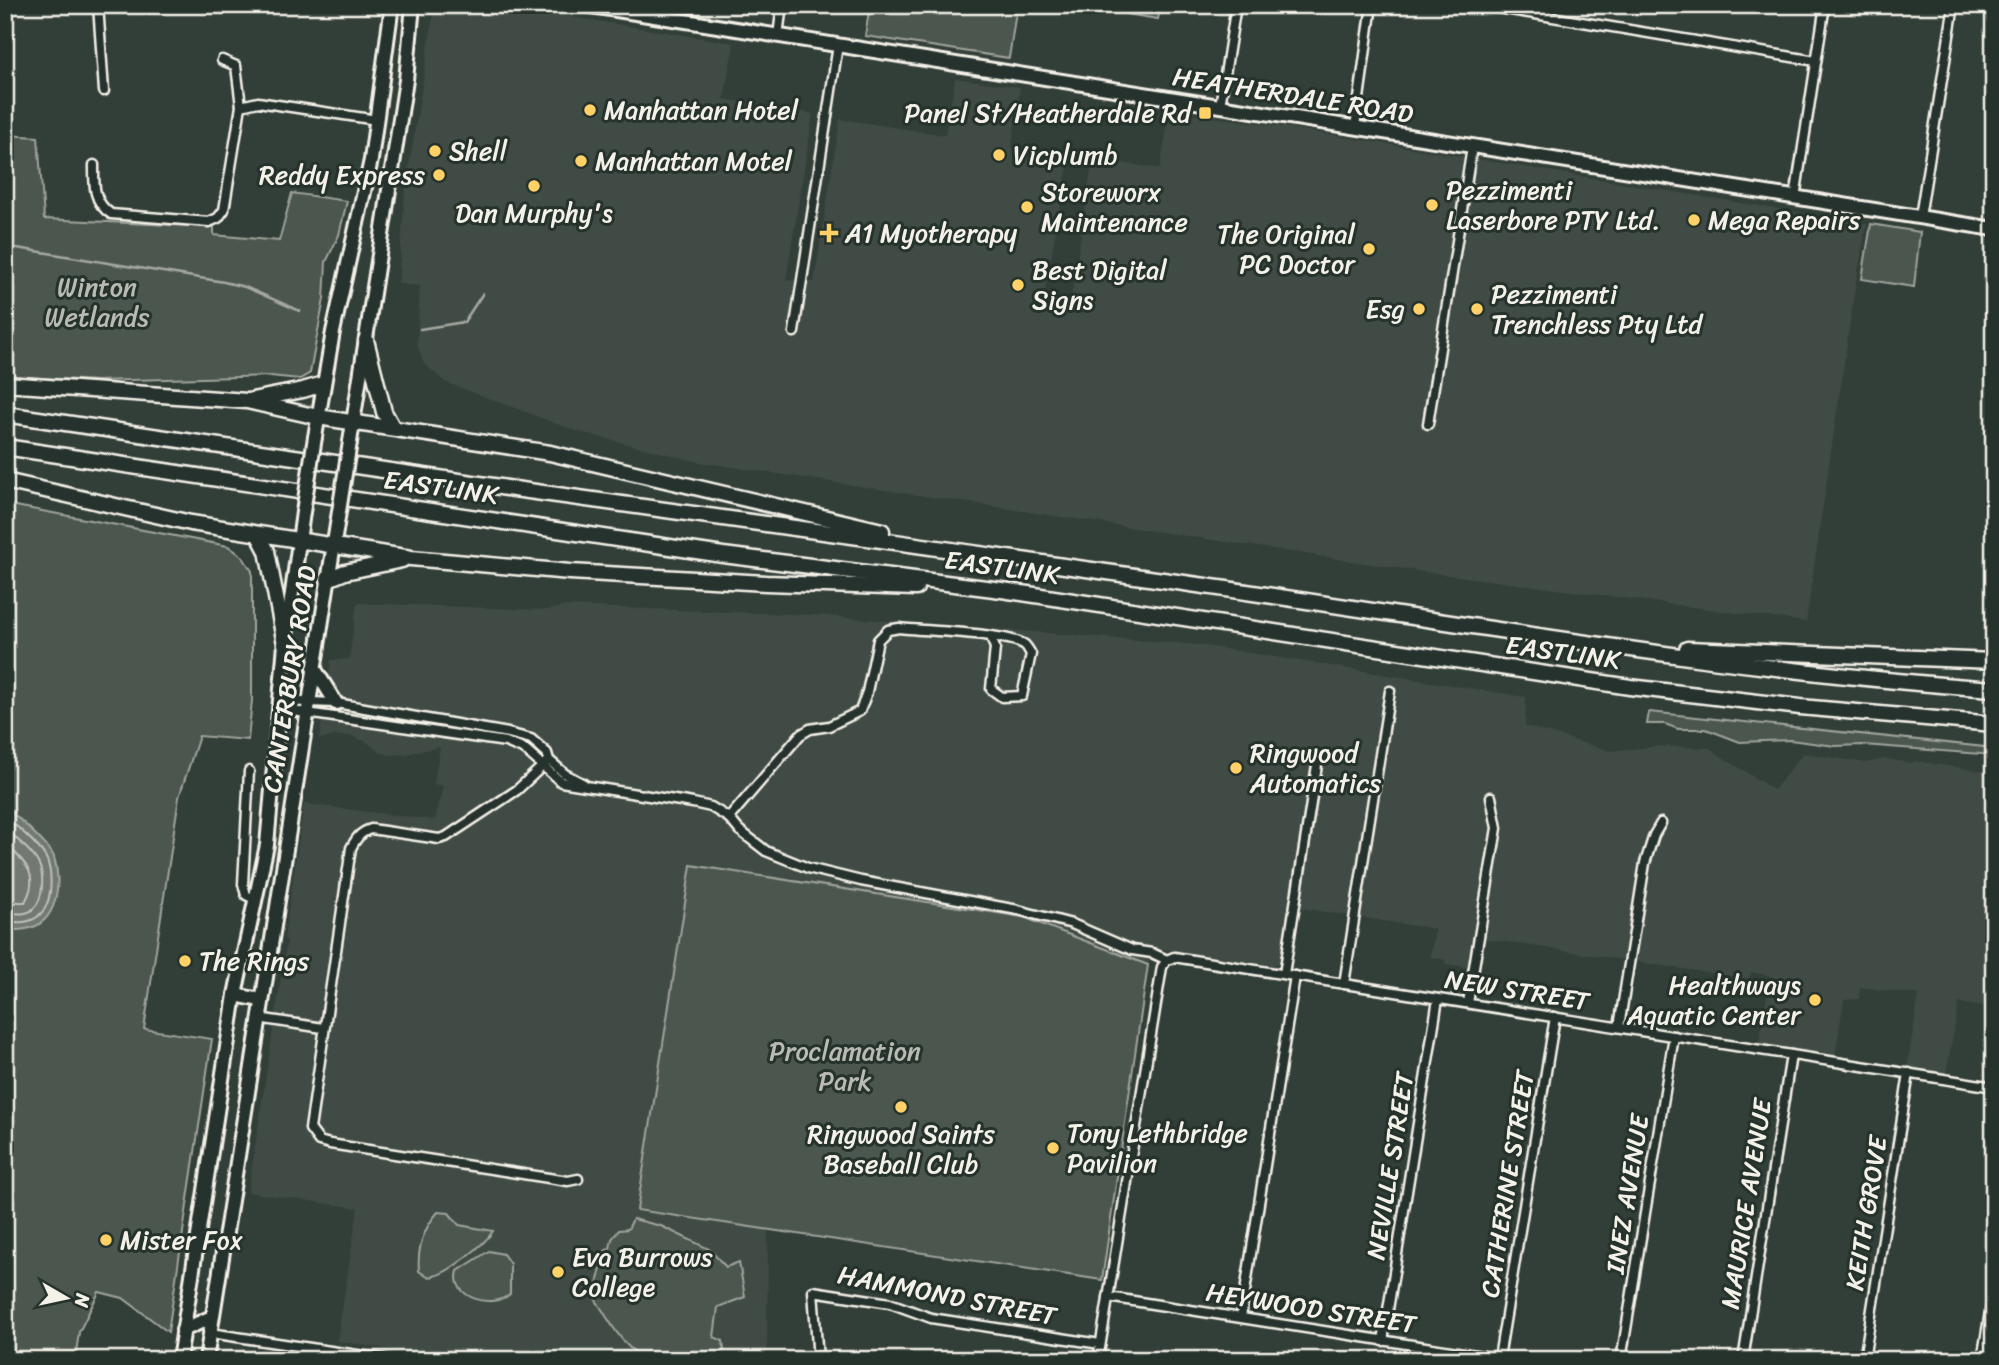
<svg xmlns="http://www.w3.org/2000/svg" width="1999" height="1365" font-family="Sriracha,sans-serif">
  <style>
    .built { fill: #404b44 }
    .green { fill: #4c564f; stroke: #a0a49c; stroke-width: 2 }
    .water { fill: #727972; stroke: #a6a9a1; stroke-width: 2 }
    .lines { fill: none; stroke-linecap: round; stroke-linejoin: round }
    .shore { stroke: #c0c1b9; stroke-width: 2 }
    .stream { stroke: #a6a9a1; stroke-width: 2.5 }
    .minor-casing { stroke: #f4f1e8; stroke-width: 13 }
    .secondary-casing { stroke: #f4f1e8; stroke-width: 18 }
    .primary-casing { stroke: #f4f1e8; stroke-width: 18 }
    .motorway-casing { stroke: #f4f1e8; stroke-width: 19 }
    .minor { stroke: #26332d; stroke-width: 8 }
    .secondary { stroke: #26332d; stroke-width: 12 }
    .primary { stroke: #26332d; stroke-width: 12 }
    .motorway { stroke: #26332d; stroke-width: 14 }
    .primary-bridge-casing { stroke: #f4f1e8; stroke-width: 18; stroke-linecap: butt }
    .primary-bridge { stroke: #26332d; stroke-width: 12 }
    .poi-dot { fill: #ffd166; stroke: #26332d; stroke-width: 2.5 }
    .labels { text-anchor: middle; stroke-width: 6; stroke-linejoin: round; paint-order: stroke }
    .street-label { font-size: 26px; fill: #f4f1e8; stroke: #26332d }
    .poi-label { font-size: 26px; fill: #f4f1e8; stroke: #26332d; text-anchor: start }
    .park-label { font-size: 26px; fill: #b9bbb2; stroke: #26332d }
  </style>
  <rect width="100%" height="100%" fill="#323e38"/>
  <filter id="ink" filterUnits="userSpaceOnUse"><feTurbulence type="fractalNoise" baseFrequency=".0143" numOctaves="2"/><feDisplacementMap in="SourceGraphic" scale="14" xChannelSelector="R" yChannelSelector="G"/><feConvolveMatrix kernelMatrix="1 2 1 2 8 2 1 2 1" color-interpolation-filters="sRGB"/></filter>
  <g filter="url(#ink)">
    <g class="built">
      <polygon points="435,5 497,5 734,43 724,99 813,114 786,280 814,282 840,119 945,135 955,78 1020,87 1012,147 1070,155 1043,301 1070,305 1093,158 1160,169 1170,111 1279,126 1867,224 1856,282 1806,622 1411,570 699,462 579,432 445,382 424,364 417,344 420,286 398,284 405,192"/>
      <polygon points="357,603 548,610 566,606 813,615 1200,645 1526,697 1525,726 1611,751 1660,746 1709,748 1774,790 1803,753 1866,763 1885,759 1912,763 1915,761 1994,773 1994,1008 1959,1003 1946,1073 1907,1067 1919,995 1860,987 1859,999 1844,1000 1835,1056 1759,1044 1770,976 1751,972 1749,979 1486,939 1480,969 1446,964 1446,960 1430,957 1435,929 1300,908 1291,960 1283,959 1275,965 1269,965 1155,948 1148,965 1023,917 637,1210 768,1230 767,1360 456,1360 337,1341 358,1208 248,1192 287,940 284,939 304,804 435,820 443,786 434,784 440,747 406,754 391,755 379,752 367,742 352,736 334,736 319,740 331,660 349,659"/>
    </g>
    <g class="green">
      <polygon points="870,5 1017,5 1009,58 865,36"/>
      <polygon points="1071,5 1161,5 1158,19"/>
      <polygon points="5,135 38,137 44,219 214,227 214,235 279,241 292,193 347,201 339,235 326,262 324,299 310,373 300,379 270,376 96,381 5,376"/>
      <polygon points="1871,224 1920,232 1914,287 1862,279"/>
      <polygon points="5,504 228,546 242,556 252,571 252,700 248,740 199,736 179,797 144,1029 212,1039 168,1332 123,1298 99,1292 79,1332 75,1360 5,1360"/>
      <polygon points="1649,712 1994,748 1994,755 1863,745 1835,746 1790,740 1740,742 1706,729 1678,729 1665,724 1647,724"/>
      <polygon points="691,865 1023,917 1148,965 1102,1280 637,1210"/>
      <path d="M438 1212 449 1213 459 1225 493 1231C485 1244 449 1273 434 1276 428 1278 424 1275 419 1271 417 1248 423 1229 438 1212Z"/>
      <path d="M633 1219 661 1226 709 1249 726 1267 739 1262 745 1297 718 1307 714 1337 723 1341 724 1350C703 1362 647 1365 629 1347 615 1334 605 1313 594 1297L605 1251 610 1248 612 1239 619 1230 628 1229Z"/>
      <path d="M489 1251 503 1254 510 1264V1294C494 1309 450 1299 458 1271Z"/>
    </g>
    <path class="water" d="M5 806C16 816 50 846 54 857 62 882 58 924 26 929 19 930 12 931 5 927Z"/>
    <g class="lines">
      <g class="shore">
        <path d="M5 816C16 826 42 847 47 860 53 876 53 906 37 917 28 924 16 923 5 921"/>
        <path d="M5 828C15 838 30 849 37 861 45 873 44 899 33 909 26 916 14 913 5 912"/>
        <path d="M5 843C24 862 41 874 25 902H5"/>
      </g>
      <g class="stream">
        <polyline points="5,246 224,282 245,287 300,311"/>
        <polyline points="420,329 464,322 483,293"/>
      </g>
      <g class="minor-casing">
        <g id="minor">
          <polyline points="98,5 104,91"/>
          <polyline points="1480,5 1816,61"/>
          <polyline points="778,36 782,5"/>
          <polyline points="222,60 236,66 241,106"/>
          <polyline points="1220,106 1236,5"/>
          <polyline points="1355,127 1372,5"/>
          <path d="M94 165C94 185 93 202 111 214L209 222 218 218 224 210 241 106 258 102 377 120"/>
          <polyline points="1795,198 1825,5"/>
          <polyline points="1920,217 1954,5"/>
          <polyline points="794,332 838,45"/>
          <polyline points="1428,424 1472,147"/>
          <polyline points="280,701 336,703 508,733 531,739 547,753 549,760 565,774 584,784"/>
          <polyline points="279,709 506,742 525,750 561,782 693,803 711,807 729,818 739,830 766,851 808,868 861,881 1018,910 1072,924 1132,950 1152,953 1167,960"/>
          <path d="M549 760 517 790 446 837 439 839 371 829C360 832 356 839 351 848L310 1129 319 1141 330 1144 568 1181 578 1179"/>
          <polyline points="249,771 243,884 246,895 256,900"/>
          <path d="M729 818 800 735 810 729 829 726 860 711 867 692 878 640 888 630 899 628C923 631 1009 633 1025 645 1028 648 1029 651 1031 654L1022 696 1002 697 991 689 995 648 991 637"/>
          <polyline points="1284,974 1317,765"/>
          <polyline points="1344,984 1390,691"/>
          <polyline points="1468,1003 1497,828 1491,797"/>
          <polyline points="258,1018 323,1028"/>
          <polyline points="1619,1027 1645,863 1654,835 1661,823"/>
          <polyline points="1108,1297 1508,1360"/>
          <polyline points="1241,1317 1295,976"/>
          <polyline points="210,1333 391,1360"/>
          <polyline points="1383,1341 1438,999"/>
          <polyline points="1499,1358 1555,1017"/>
          <polyline points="818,1360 813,1291 890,1303 931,1318 1100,1344"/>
          <polyline points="1098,1360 1162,967 1167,960 1174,957 1994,1087"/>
          <polyline points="1621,1360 1674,1036"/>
          <polyline points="1743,1360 1791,1055"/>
          <polyline points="1864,1360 1909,1073"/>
          <polyline points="1982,1360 1994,1288"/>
        </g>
      </g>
      <g class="secondary-casing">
        <polyline id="secondary" points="585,5 1994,229"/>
      </g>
      <g class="primary-casing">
        <g id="primary">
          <polyline points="315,437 333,332 371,160 392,5"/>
          <polyline points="350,442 406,80 413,5"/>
          <polyline points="314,668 336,703"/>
          <polyline points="235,995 261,1000"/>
          <polyline points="183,1330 212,1317"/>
          <polyline points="179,1360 235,995 267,845 285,644 303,512"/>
          <polyline points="206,1360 338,518"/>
        </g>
      </g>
      <g class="motorway-casing">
        <g id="motorway">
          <polyline points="366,340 384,412 393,428"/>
          <polyline points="5,384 247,401 318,417 550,453 882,531"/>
          <polyline points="252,400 303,390 323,384"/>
          <path d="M5 414C175 439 344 465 514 489 737 521 961 550 1184 583 1453 621 1722 670 1994 689"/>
          <polyline points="5,447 723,555 1002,590 1630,687 1800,707 1994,724"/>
          <polyline points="5,481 191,523 411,558 570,572 766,583 916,588"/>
          <polyline points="258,534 267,551 285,644"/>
          <polyline points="328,579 345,572 402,560"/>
          <polyline points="1687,649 1994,661"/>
        </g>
      </g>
      <use href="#minor" class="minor"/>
      <use href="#secondary" class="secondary"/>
      <use href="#primary" class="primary"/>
      <use href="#motorway" class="motorway"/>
      <g class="primary-bridge-casing">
        <g id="primary-bridge">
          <polyline points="303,512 315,437"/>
          <polyline points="338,518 350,442"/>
        </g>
      </g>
      <use href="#primary-bridge" class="primary-bridge"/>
    </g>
  </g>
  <g class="poi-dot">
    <circle cx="590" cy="110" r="7"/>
    <rect x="1198" y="106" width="14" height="14" rx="3.5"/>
    <circle cx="435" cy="151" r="7"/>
    <circle cx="999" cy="155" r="7"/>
    <circle cx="581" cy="161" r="7"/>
    <circle cx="439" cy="175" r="7"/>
    <circle cx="534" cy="186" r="7"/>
    <circle cx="1432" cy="205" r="7"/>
    <circle cx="1027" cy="207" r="7"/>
    <circle cx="1694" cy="220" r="7"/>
    <path d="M825.5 222.5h7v7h7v7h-7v7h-7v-7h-7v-7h7z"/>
    <circle cx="1369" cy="249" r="7"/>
    <circle cx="1018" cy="285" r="7"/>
    <circle cx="1419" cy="309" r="7"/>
    <circle cx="1477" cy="309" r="7"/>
    <circle cx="1236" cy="768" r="7"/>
    <circle cx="185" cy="961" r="7"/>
    <circle cx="1815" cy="1000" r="7"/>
    <circle cx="901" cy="1107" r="7"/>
    <circle cx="1053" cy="1148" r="7"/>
    <circle cx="106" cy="1240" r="7"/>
    <circle cx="558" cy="1272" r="7"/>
  </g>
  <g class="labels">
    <g class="street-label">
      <text transform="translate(1293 95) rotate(9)" y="9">HEATHERDALE ROAD</text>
      <text transform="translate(441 487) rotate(8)" y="9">EASTLINK</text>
      <text transform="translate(1002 567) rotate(8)" y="9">EASTLINK</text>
      <text transform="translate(1563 652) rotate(8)" y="9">EASTLINK</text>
      <text transform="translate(289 679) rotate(-81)" y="9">CANTERBURY ROAD</text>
      <text transform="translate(1517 990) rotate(9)" y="9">NEW STREET</text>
      <text transform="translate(1390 1166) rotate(-81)" y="9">NEVILLE STREET</text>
      <text transform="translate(1507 1184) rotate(-81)" y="9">CATHERINE STREET</text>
      <text transform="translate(1627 1194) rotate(-81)" y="9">INEZ AVENUE</text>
      <text transform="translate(1746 1204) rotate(-81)" y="9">MAURICE AVENUE</text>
      <text transform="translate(1866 1213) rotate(-81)" y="9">KEITH GROVE</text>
      <text transform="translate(947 1295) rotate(11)" y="9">HAMMOND STREET</text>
      <text transform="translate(1311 1308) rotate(9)" y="9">HEYWOOD STREET</text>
    </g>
    <g class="poi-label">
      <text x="604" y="119">Manhattan Hotel</text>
      <text x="1191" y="122" text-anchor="end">Panel St/Heatherdale Rd</text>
      <text x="449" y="160">Shell</text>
      <text x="1013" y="164">Vicplumb</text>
      <text x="595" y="170">Manhattan Motel</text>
      <text x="425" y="184" text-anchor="end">Reddy Express</text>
      <text x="1446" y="199">Pezzimenti<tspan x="1446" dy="30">Laserbore PTY Ltd.</tspan></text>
      <text x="1041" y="201">Storeworx<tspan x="1041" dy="30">Maintenance</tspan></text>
      <text x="534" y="222" text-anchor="middle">Dan Murphy's</text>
      <text x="1708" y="229">Mega Repairs</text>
      <text x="845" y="242">A1 Myotherapy</text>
      <text x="1355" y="243" text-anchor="end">The Original<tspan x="1355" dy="30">PC Doctor</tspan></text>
      <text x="1032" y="279">Best Digital<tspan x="1032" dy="30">Signs</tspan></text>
      <text x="1491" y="303">Pezzimenti<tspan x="1491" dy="30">Trenchless Pty Ltd</tspan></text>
      <text x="1405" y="318" text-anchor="end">Esg</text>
      <text x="1250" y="762">Ringwood<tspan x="1250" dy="30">Automatics</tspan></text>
      <text x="199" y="970">The Rings</text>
      <text x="1801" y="994" text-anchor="end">Healthways<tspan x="1801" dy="30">Aquatic Center</tspan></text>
      <text x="1067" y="1142">Tony Lethbridge<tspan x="1067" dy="30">Pavilion</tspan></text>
      <text x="901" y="1143" text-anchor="middle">Ringwood Saints<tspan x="901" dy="30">Baseball Club</tspan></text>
      <text x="120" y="1249">Mister Fox</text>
      <text x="572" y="1266">Eva Burrows<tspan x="572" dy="30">College</tspan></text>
    </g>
    <g class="park-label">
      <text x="97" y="296">Winton<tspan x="97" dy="30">Wetlands</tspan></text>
      <text x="845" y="1060">Proclamation<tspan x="845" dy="30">Park</tspan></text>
    </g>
  </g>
  <rect width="1999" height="1365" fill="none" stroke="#26332d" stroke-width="28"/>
  <rect x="14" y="14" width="1971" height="1337" fill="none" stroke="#f4f1e8" stroke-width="2.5" filter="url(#ink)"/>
  <g transform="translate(66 1298) rotate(99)" stroke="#26332d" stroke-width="5" paint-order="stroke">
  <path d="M0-5L12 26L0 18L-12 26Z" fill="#f4f1e8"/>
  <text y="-10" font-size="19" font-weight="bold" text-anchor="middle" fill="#f4f1e8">N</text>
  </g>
</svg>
